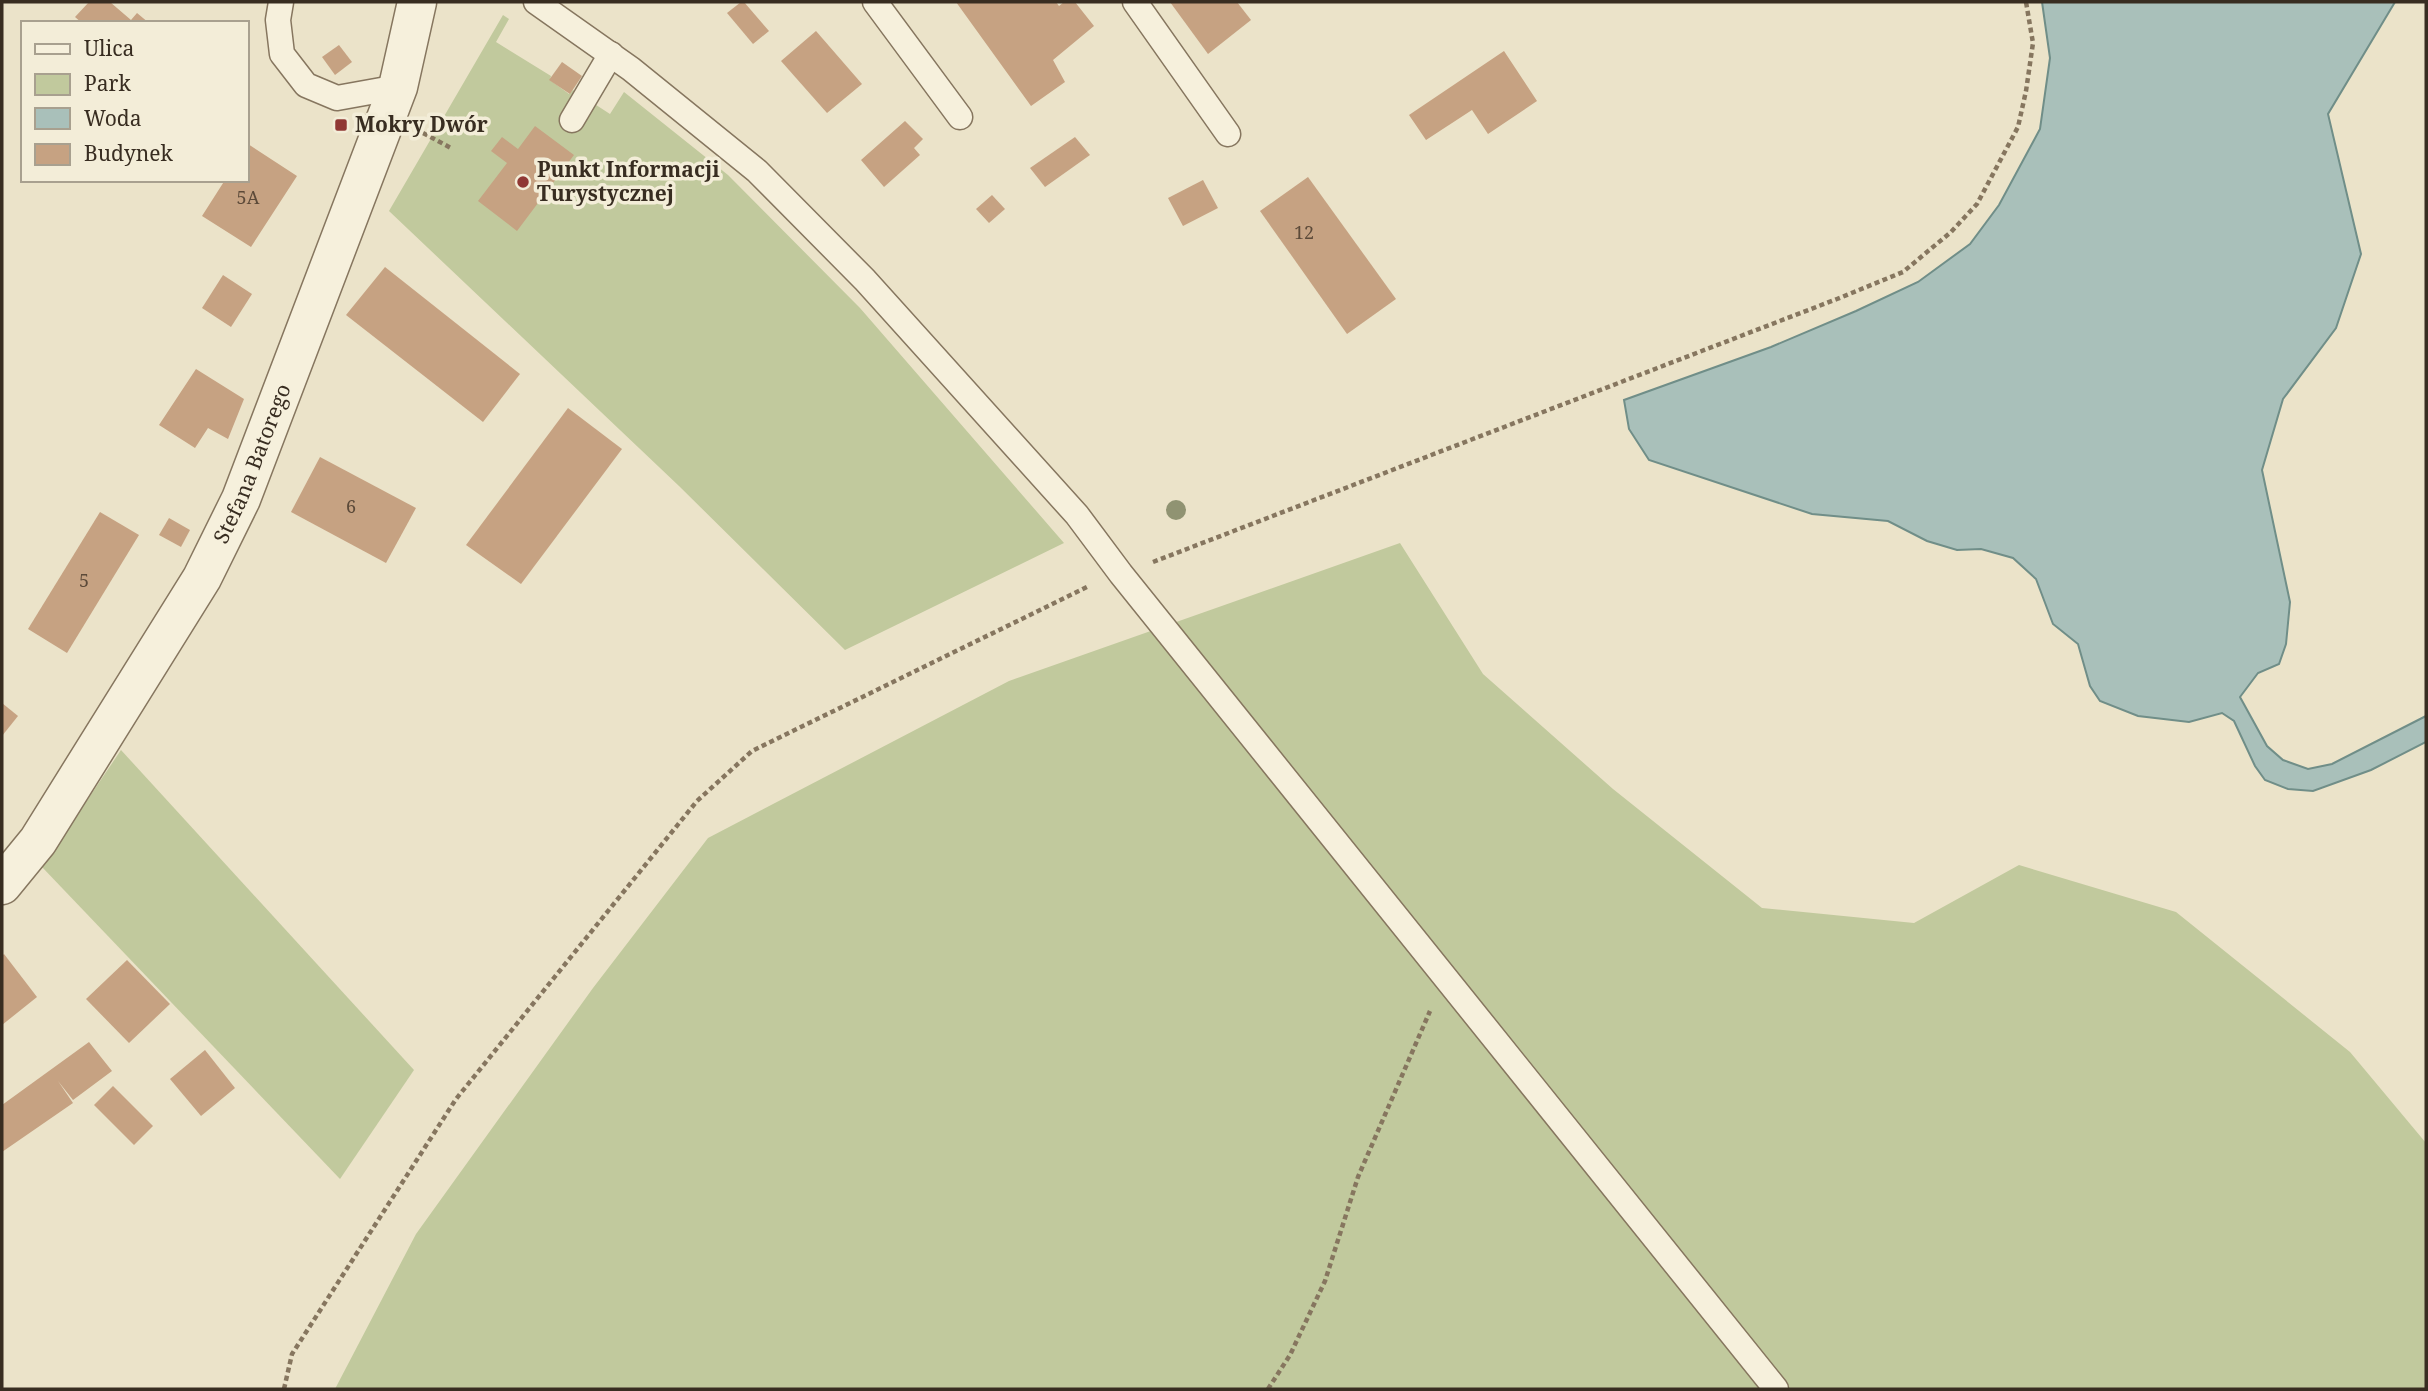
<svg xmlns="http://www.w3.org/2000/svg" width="2428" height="1391" font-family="'Noto Serif',serif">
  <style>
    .green { fill: #c1c99d }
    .water { fill: #a9c0ba; stroke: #708e88; stroke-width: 2 }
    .building { fill: #c6a282 }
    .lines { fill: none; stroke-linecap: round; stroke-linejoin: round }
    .lane-casing { stroke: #86765f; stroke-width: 27 }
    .street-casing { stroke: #86765f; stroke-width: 41 }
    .path { stroke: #86765f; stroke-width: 4.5; stroke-dasharray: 5 3.5; stroke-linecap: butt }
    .lane { stroke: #f6f0dc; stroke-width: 24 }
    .street { stroke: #f6f0dc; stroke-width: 38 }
    .tree { fill: #909372 }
    .poi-dot { fill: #903834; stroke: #f3edd8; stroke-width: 2.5 }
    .labels { text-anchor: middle; stroke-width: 7; stroke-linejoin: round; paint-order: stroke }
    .number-label { font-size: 18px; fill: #5c4a39 }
    .poi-label { font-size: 21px; font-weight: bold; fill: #382d21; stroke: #f3edd8; text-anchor: start }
    .street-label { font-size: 21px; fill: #382d21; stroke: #f3edd8 }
  </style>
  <rect width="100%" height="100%" fill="#ebe3c9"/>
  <g class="green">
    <polygon points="503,15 509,19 496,42 551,76 550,80 569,94 573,90 610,114 624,92 728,175 860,308 1064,543 845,650 679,486 389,211"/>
    <polygon points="1400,543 1483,674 1613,789 1762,908 1914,923 2019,865 2176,912 2350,1052 2426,1143 2426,1389 335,1389 416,1234 593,988 708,838 1009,681"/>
    <polygon points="121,750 414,1070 340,1179 42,867"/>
  </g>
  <polygon class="water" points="2042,2 2395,2 2328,114 2361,254 2336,328 2283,399 2262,470 2290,602 2286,644 2279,664 2258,673 2240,697 2267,746 2283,760 2308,769 2332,764 2426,716 2426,742 2371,770 2313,791 2288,789 2265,780 2255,766 2234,721 2222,713 2189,722 2138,716 2100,701 2090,686 2078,644 2053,624 2036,579 2013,558 1981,549 1957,550 1927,541 1888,521 1812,514 1649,460 1629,429 1624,400 1771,347 1856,311 1918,282 1970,244 1999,205 2040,129 2050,58"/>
  <g class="building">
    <polygon points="89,2 110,2 131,20 137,13 149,23 82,23 75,17"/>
    <polygon points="741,2 744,2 769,31 753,44 727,13"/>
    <polygon points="956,2 1056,2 1059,6 1064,2 1075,2 1094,26 1053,60 1065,82 1031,106"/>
    <polygon points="1170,2 1237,2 1251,20 1208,54"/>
    <polygon points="816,31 862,84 827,113 781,61"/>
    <polygon points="339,45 352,62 335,75 322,57"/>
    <polygon points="1504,51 1537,101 1488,134 1472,110 1426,140 1409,115"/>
    <polygon points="562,62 582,76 570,94 549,80"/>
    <polygon points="905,121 923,139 914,148 920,155 884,187 861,160"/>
    <polygon points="535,126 574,155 517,231 478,201 507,163 491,151 502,137 518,149"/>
    <polygon points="1075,137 1090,155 1045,187 1030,168"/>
    <polygon points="248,144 297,176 251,247 202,216 225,180 247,180"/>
    <polygon points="1308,177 1396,299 1347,334 1260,211"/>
    <polygon points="1203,180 1218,208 1183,226 1168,198"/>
    <polygon points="992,195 1005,209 989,223 976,209"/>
    <polygon points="385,267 520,374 483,422 346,315"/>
    <polygon points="223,275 252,294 231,327 202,308"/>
    <polygon points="196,369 244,399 228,439 208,428 195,448 159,425"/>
    <polygon points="568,408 622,449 521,584 466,545"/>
    <polygon points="320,457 416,508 386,563 291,512"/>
    <polygon points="100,512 139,535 67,653 28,629"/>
    <polygon points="169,518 190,530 181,547 159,535"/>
    <polygon points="2,703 18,716 2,736"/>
    <polygon points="4,954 37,997 2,1025 2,956"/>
    <polygon points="127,960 170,1004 129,1043 86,999"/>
    <polygon points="89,1042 112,1071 73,1100 58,1081 73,1103 2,1152 2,1105"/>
    <polygon points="205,1050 235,1088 201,1116 170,1079"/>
    <polygon points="113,1086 153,1126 134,1145 94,1105"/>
  </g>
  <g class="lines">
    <g class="lane-casing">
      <g id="lane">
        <polyline points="281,2 278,20 282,54 306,85 337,98 398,87"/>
        <polyline points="536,2 631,69 757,171 865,280 1077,515 1121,574 1776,1389"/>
        <polyline points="875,2 960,117"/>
        <polyline points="1135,2 1228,134"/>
        <polyline points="572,120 611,54"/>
      </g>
    </g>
    <g class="street-casing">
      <g id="street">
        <path id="s1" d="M2 885 38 841 202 578 241 499 398 87 417 2"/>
      </g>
    </g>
    <g class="path">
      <polyline points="423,133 451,148"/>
      <polyline points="1153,562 1837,299 1903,272 1951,232 1977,204 2018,127 2026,91 2033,43 2026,2"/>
      <polyline points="284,1389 292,1354 456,1099 697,801 752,751 1089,586"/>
      <polyline points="1268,1389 1290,1355 1325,1281 1358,1177 1430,1011"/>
    </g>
    <use href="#lane" class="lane"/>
    <use href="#street" class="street"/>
  </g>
  <circle class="tree" cx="1176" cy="510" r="10"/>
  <g class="poi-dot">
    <rect x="334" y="118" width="14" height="14" rx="3.5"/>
    <circle cx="523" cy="182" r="7"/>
  </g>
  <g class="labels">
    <g class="number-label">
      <text x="248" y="204">5A</text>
      <text x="1304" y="239">12</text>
      <text x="351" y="513">6</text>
      <text x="84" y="587">5</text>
    </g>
    <g class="poi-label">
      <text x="355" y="132">Mokry Dwór</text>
      <text x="537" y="177">Punkt Informacji<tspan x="537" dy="24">Turystycznej</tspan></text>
    </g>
    <g class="street-label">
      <text dy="7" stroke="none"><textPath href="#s1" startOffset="492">Stefana Batorego</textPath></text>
    </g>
  </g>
  <rect width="2428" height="1391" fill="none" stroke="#382d21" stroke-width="7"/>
  <rect x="21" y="21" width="228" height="161" fill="#f3edd8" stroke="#a8a08f" stroke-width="2"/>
  <rect x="35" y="44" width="35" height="10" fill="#f6f0dc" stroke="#a8a08f" stroke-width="2"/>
  <text x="84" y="56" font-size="21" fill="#382d21">Ulica</text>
  <rect x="35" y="74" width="35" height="21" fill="#c1c99d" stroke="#a8a08f" stroke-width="2"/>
  <text x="84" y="91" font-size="21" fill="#382d21">Park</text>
  <rect x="35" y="108" width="35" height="21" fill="#a9c0ba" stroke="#a8a08f" stroke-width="2"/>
  <text x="84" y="126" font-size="21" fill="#382d21">Woda</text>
  <rect x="35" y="144" width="35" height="21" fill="#c6a282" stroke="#a8a08f" stroke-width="2"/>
  <text x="84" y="161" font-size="21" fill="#382d21">Budynek</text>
</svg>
